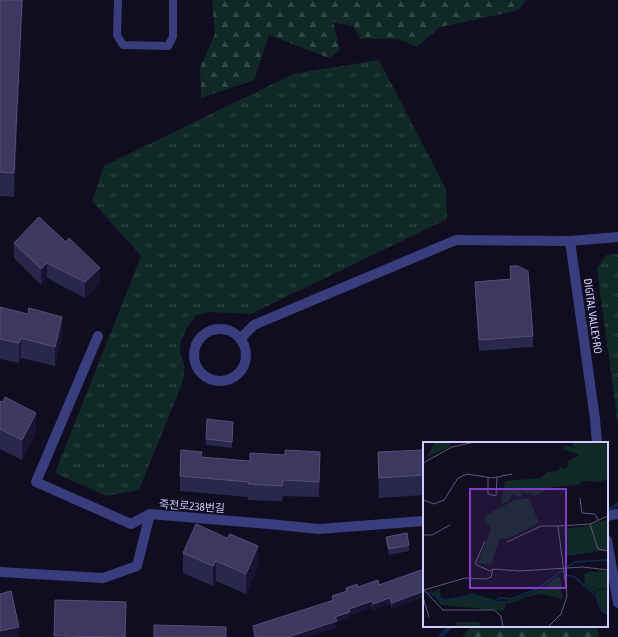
<svg xmlns="http://www.w3.org/2000/svg" width="618" height="637" font-family="'Asap Condensed','Noto Sans KR',sans-serif">
  <style>
    .grass { fill: url(#grass-tufts) }
    .forest { fill: url(#forest-firs) }
    .lines { fill: none; stroke-linecap: round; stroke-linejoin: round }
    .stream { stroke: #0d2643; stroke-width: 4.5 }
    .service { stroke: #393c7d; stroke-width: 8 }
    .minor { stroke: #393c7d; stroke-width: 10 }
    .tertiary { stroke: #393c7d; stroke-width: 10 }
    .wall { fill: #2a274d }
    .shaded-wall { fill: #181533 }
    .building { fill: #3c3860; stroke: #535079 }
    .labels { text-anchor: middle; stroke-width: 3; stroke-linejoin: round; paint-order: stroke }
    .street-label { font-size: 11px; fill: #cfcdfe; stroke: #0f0d1f }
    .inset-river { fill: none; stroke: #0d2643; stroke-width: 2 }
    .inset-road { fill: none; stroke: #5c5a78; stroke-width: 1 }
    .view { fill: #833cc5; fill-opacity: 0.15; stroke: #833cc5; stroke-width: 2 }
    .inset-edge { fill: none; stroke: #cfcdfe; stroke-width: 2 }
  </style>
  <defs>
    <pattern id="grass-tufts" width="24" height="20" patternUnits="userSpaceOnUse"><rect width="24" height="20" fill="#102926"/><path d="M3 7l-1-3M5 7V3M7 7l1-3M15 17l-1-3M17 17v-4M19 17l1-3" fill="none" stroke="#324747"/></pattern>
    <pattern id="forest-firs" width="22" height="20" patternUnits="userSpaceOnUse"><rect width="22" height="20" fill="#102926"/><path d="M5 1l3.5 6h-7zM16 11l3.5 6h-7z" fill="#324747"/></pattern>
  </defs>
  <rect width="100%" height="100%" fill="#0f0d1f"/>
  <g class="grass">
    <polygon points="379,60 446,189 447,219 251,314 210,312 196,315 187,328 181,341 180,352 185,367 182,384 139,490 106,496 55,473 141,256 92,201 104,166 293,74"/>
    <polygon points="618,254 618,425 597,269 606,255"/>
  </g>
  <g class="forest">
    <polygon points="212,0 526,0 519,10 440,27 417,47 398,39 360,39 353,26 333,22 340,50 329,58 269,35 254,80 201,98 200,68 215,34"/>
    <polygon points="471,626 597,626 599,637 462,637"/>
  </g>
  <g class="lines">
    <g class="stream">
      <polyline points="607,513 618,504"/>
      <polyline points="440,637 451,626"/>
    </g>
    <polyline class="service" points="118,0 117,35 123,45 168,46 173,37 173,0"/>
    <g class="minor">
      <circle cx="220" cy="355" r="26"/>
      <polyline points="98,336 36,482 131,524 150,514"/>
      <polyline points="240,339 254,325 456,240 570,241"/>
      <polyline points="607,516 618,514"/>
      <polyline points="0,572 103,578 137,566 150,514 269,524 319,529 424,521"/>
    </g>
    <g class="tertiary">
      <polyline points="597,443 595,419 570,241 618,237"/>
      <polyline points="607,540 618,603"/>
    </g>
  </g>
  <g class="wall">
    <polygon points="0,0 23,0 14,197 0,196"/>
    <polygon points="14,243 100,283 85,298 47,278 41,285 14,258"/>
    <polygon points="510,266 533,336 533,347 479,351 475,293 475,282 510,279"/>
    <polygon points="0,307 62,336 55,366 21,358 19,363 0,359"/>
    <polygon points="0,401 36,433 22,460 0,449"/>
    <polygon points="233,428 232,448 206,445 206,439"/>
    <polygon points="424,450 424,495 379,498 378,472 378,452"/>
    <polygon points="202,457 320,467 319,497 283,496 282,501 248,500 248,497 180,491 180,476"/>
    <polygon points="386,537 409,545 409,551 389,555 386,543"/>
    <polygon points="183,553 258,566 246,594 216,581 213,586 183,573"/>
    <polygon points="424,569 392,609 390,604 373,610 372,607 350,615 350,618 337,622 337,627 307,637 254,637 253,632 253,626 332,601 332,596 346,591 346,588 379,585"/>
  </g>
  <g class="shaded-wall">
    <polygon points="22,0 23,0 14,197 14,173"/>
    <polygon points="47,263 47,278 41,285 41,269"/>
    <polygon points="100,268 100,283 85,298 85,282"/>
    <polygon points="62,317 62,336 55,366 55,347"/>
    <polygon points="21,338 21,358 19,363 19,343"/>
    <polygon points="36,413 36,433 22,460 22,440"/>
    <polygon points="320,452 320,467 319,497 319,482"/>
    <polygon points="258,546 258,566 246,594 246,574"/>
    <polygon points="216,561 216,581 213,586 213,566"/>
    <polygon points="424,591 424,597 392,609 392,603"/>
    <polygon points="390,598 390,604 373,610 373,604"/>
    <polygon points="372,601 372,607 350,615 350,618 337,622 337,627 307,637 288,637 335,617 349,609"/>
    <polygon points="126,602 126,637 125,637"/>
    <polygon points="19,627 19,637 0,637 0,631"/>
  </g>
  <g class="building">
    <polygon points="0,0 22,0 14,173 0,172"/>
    <polygon points="39,217 66,242 69,238 100,268 85,282 47,263 41,269 14,243"/>
    <polygon points="510,266 518,266 528,271 533,336 479,340 475,282 511,279"/>
    <polygon points="0,307 28,314 29,308 62,317 55,347 21,338 19,343 0,339"/>
    <polygon points="5,397 36,413 22,440 0,429 0,401 3,402"/>
    <polygon points="207,419 233,422 232,442 206,439"/>
    <polygon points="181,450 202,452 201,457 250,461 250,453 285,455 285,450 320,452 319,482 283,480 282,486 248,484 249,482 180,476"/>
    <polygon points="424,450 424,475 379,478 378,452"/>
    <polygon points="196,524 227,538 230,534 258,546 246,574 216,561 213,566 183,553"/>
    <polygon points="407,533 409,545 389,549 386,537"/>
    <polygon points="424,569 424,591 392,603 390,598 373,604 372,601 349,609 350,612 335,617 337,621 288,637 256,637 253,626 334,600 332,596 347,591 346,588 357,584 358,587 378,580 379,585"/>
    <polygon points="11,591 19,627 0,631 0,594"/>
    <polygon points="55,600 126,602 125,637 54,636"/>
    <polygon points="154,625 226,627 226,637 154,637"/>
  </g>
  <g class="labels">
    <g class="street-label">
      <text transform="translate(593 316) rotate(82)" y="4">DIGITAL VALLEY-RO</text>
      <text transform="translate(192 506) rotate(4)" y="4">죽전로238번길</text>
    </g>
  </g>
  <g transform="translate(423 442)">
    <rect width="185" height="185" fill="#0f0d1f"/>
    <path d="M106 56 116 81 86 96H77L68 123 55 121 68 87 61 78 63 73 92 58ZM185 77V108L143 114 141 87 163 84ZM185 147V172L179 168 172 152 175 148Z" fill="#102926"/>
    <path d="M140 0H185V36L177 40 160 39 155 43 130 45 111 54 99 50 98 56 89 52 86 59 78 62 82 39 118 36 124 30 135 29 138 24 141 27 146 24 144 20 156 13 140 7 142 3 150 5 149 1ZM185 129V146L175 147 172 151 162 143 161 133 165 130ZM133 135H137L140 157 118 152 103 155 93 160 83 161 81 169 18 163 9 151 17 146 18 156 23 157 51 152 76 159 91 158 118 147ZM32 180H55L60 185H35Z" fill="#102926"/>
    <path d="M28 0 27 5 4 15 11 1Z" fill="#102926"/>
    <path class="inset-river" d="M144 125 152 120 185 118M143 133 152 135 173 154 178 168 185 173M4 150 24 159 50 152 60 160 71 162 76 156 89 157 114 147 140 128"/>
    <path class="inset-road" d="M0 21 29 5 52 0M65 35V52L73 54 74 35M157 56 159 71 172 72 175 78M0 58 11 62 21 58 35 36 44 32 69 36 89 32M167 82 175 107 185 109M0 93H9L27 83M62 99 52 122 67 129 70 127M84 100 118 84H135M0 147 20 168H71L78 174 80 185M1 148 42 136 63 137 68 135 70 127 96 129 160 125 185 128M0 155 6 175M125 185 138 172 144 154 135 84 167 82 185 74"/>
    <path class="view" d="M47 47H143V146H47Z"/>
    <rect width="185" height="185" class="inset-edge"/>
  </g>
</svg>
